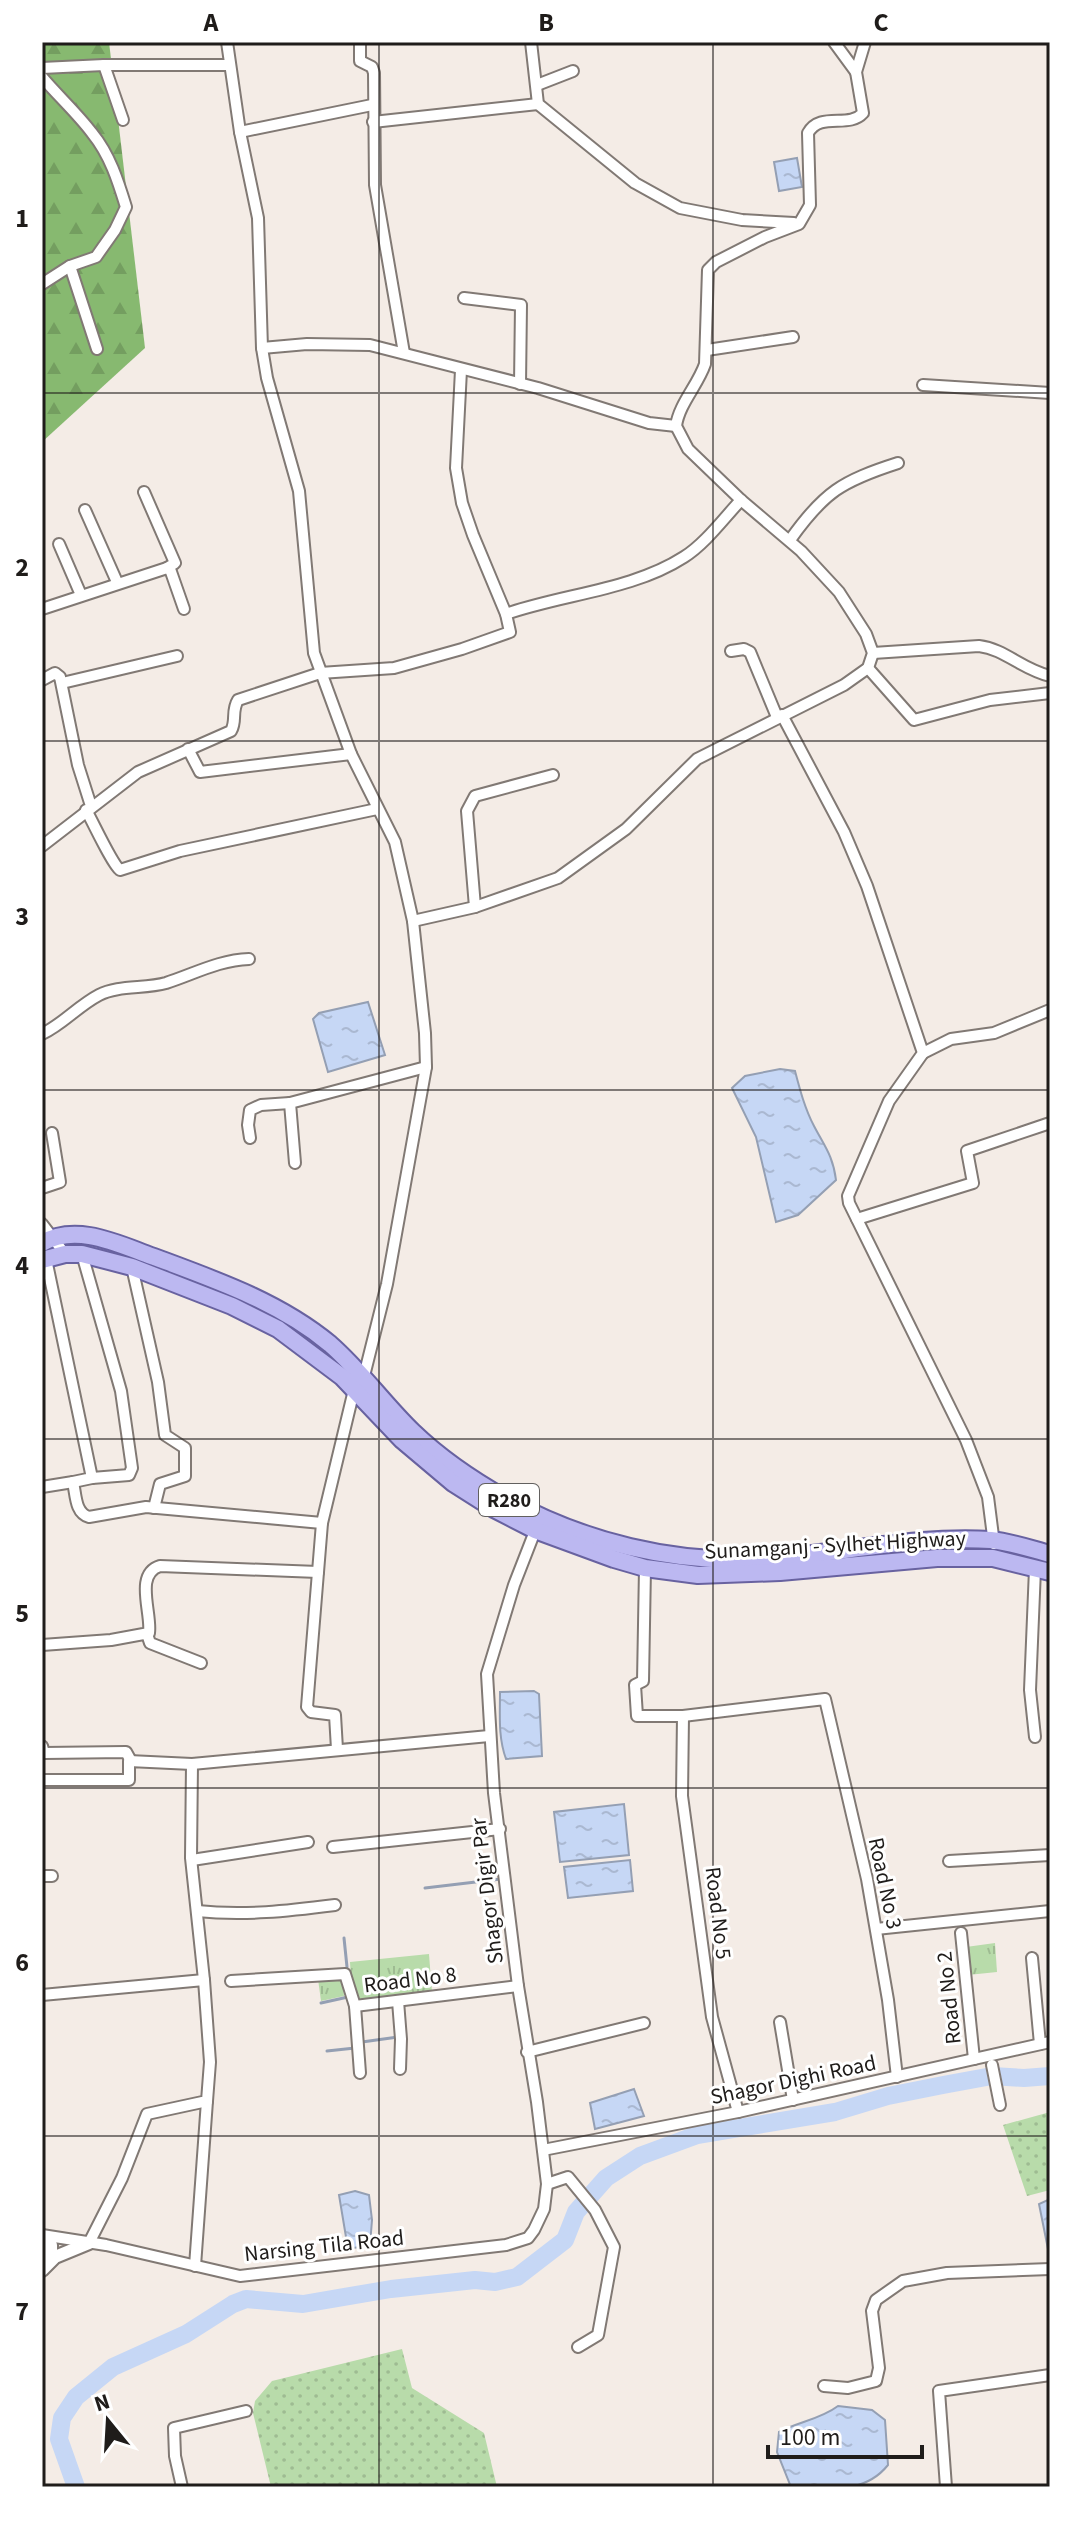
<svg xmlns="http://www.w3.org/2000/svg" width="1092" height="2529" font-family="'Source Sans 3',sans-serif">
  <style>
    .grass { fill: url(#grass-tufts) }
    .forest { fill: url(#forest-firs) }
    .park { fill: url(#park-dots) }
    .water { fill: url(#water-ripples); stroke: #949fb3; stroke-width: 2 }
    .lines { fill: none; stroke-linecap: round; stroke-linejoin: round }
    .stream { stroke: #949fb3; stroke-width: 3 }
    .river { stroke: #c6d7f5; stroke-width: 18 }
    .minor-casing { stroke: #817974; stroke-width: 14 }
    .tertiary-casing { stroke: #817974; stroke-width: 16 }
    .primary-casing { stroke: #6862a0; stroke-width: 20 }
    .minor { stroke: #fff; stroke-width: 10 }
    .tertiary { stroke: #fff; stroke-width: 12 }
    .primary { stroke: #bcb8f1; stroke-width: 16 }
    .grid { fill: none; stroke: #1f1c1a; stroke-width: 2; stroke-opacity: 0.55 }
    .labels { text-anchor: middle; stroke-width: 6; stroke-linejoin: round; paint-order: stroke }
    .shield { fill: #fff; stroke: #62605f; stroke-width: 2 }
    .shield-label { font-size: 20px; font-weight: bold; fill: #1f1c1a }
    .street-label { font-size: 22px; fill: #1f1c1a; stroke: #fff }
    .neatline { fill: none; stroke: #1f1c1a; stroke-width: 3 }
    .grid-label { font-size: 26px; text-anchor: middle; font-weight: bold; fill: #1f1c1a }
  </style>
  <defs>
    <pattern id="grass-tufts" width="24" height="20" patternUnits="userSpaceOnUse" patternTransform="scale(2)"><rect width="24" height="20" fill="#b8dbaa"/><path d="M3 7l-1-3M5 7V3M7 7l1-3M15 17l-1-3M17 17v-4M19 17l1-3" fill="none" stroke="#9ebb92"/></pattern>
    <pattern id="forest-firs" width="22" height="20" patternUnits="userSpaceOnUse" patternTransform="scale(2)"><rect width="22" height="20" fill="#87b970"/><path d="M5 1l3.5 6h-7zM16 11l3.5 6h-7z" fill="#749e60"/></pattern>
    <pattern id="park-dots" width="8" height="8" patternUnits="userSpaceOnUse" patternTransform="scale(2)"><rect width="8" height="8" fill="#b8dbaa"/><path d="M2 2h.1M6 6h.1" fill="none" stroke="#9ebb92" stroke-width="1.8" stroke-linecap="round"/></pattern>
    <pattern id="water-ripples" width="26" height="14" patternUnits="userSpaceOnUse" patternTransform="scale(2)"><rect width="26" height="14" fill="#c6d7f5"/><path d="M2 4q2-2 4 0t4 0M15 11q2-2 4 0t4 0" fill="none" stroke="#aab8d1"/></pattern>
  </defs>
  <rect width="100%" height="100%" fill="#f4ece6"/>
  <g class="grass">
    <polygon points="995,1943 997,1972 968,1975 966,1947"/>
    <polygon points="429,1954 432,1993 365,2002 352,1993 350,1962"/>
    <polygon points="342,1977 344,1996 321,2001 318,1979"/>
  </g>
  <polygon class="forest" points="42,42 109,42 145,348 42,442"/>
  <g class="park">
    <polygon points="1050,2112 1050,2190 1027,2196 1003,2125"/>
    <polygon points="402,2349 412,2388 484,2433 497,2487 271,2487 253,2413 255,2401 272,2381"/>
  </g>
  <g class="water">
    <polygon points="797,158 802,187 779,191 774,162"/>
    <polygon points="368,1002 385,1055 328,1072 313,1019 319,1013"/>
    <path d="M780 1069 795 1071C800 1090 805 1109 814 1126 825 1147 833 1156 836 1180L798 1215 776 1222 756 1137 732 1088 745 1076Z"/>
    <path d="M534 1691 539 1694 542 1756 506 1759C498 1737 500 1715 500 1692Z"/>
    <polygon points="624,1804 629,1855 560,1862 554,1812"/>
    <polygon points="630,1860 633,1891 568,1898 564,1867"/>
    <polygon points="634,2089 644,2116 595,2129 590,2103"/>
    <polygon points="355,2191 369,2195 372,2220 370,2245 348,2249 339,2195"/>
    <polygon points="1050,2199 1050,2259 1039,2204"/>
    <path d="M838 2406 872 2410 885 2420 888 2465C863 2496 827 2487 791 2487L777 2452 779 2432C798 2422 821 2419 838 2406Z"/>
  </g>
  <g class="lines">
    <g class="stream">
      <polyline points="425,1888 501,1879"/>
      <polyline points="344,1938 347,1967"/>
      <polyline points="321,2003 348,1997"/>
      <polyline points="362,2042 398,2037"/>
      <polyline points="327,2051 355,2048"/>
    </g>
    <polyline class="river" points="76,2487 59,2439 62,2418 76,2397 113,2367 186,2334 233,2304 246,2299 303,2304 391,2289 475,2280 495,2282 517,2277 565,2240 576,2212 606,2178 640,2156 697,2135 835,2112 888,2096 943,2085 992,2076 1024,2078 1050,2076"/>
    <g class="minor-casing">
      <g id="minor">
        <polyline points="227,42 240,132 258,218 262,348 267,378 299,491 314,653 351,754 395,842 413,921 425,1033 426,1067 387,1284 364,1376 354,1390 322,1523 307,1707 311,1712 335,1715 337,1749"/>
        <polyline points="360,42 360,61 372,67 374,73 375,185 404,353"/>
        <polyline points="531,42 538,104 635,183 680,208 742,220 794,223"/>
        <polyline points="834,42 856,72"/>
        <polyline points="42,68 104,65"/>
        <path d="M42 77C58 96 77 113 92 133 110 155 118 181 126 207L115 230 96 257 70 266 97 349"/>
        <polyline points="537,85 573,71"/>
        <polyline points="123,120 104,65 229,65"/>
        <polyline points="373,122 538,104"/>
        <polyline points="240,132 372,105"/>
        <polyline points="42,284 70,266"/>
        <polyline points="464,298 521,305 520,384"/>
        <polyline points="262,348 307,344 370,345 538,388 649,423 676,426"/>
        <polyline points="707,350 793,337"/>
        <polyline points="923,385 1050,393"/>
        <polyline points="144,492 175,563 167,568"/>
        <polyline points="85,510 117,582"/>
        <path d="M790 540C824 492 842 481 898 463"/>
        <polyline points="59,544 81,595"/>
        <polyline points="42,609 167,568 170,569 184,609"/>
        <path d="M506 614C563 594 633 590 684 557 705 544 724 518 741 500"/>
        <polyline points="731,651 744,649 750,652 777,717"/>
        <path d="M873 653 979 646C1005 649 1021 669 1050 676"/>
        <polyline points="868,668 914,720 990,700 1050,693"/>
        <polyline points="42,680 55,673 60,677 78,765 91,806"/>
        <polyline points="62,683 177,656"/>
        <polyline points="782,715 844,832 867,886 923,1053 889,1101 848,1196 849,1203 966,1440 988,1497 994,1544"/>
        <polyline points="188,749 200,772 351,754"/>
        <path d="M86 810C93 822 112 864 120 870L180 851 377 809"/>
        <path d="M42 846 138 772 231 731C237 721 231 711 238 700L320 673 394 668 462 649 510 632 506 614 473 535 462 503 456 468 461 370"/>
        <polyline points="475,907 467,811 475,796 553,775"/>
        <path d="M413 921 475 907 558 878 626 829 697 759 844 685 868 668 873 653 866 634 839 592 801 551 741 500 688 449 676 426C679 404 698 385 705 364L708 270 716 262 765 237 799 224 810 205 808 133C820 111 849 129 863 113L856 72 865 42"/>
        <path d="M42 1034C63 1024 78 1006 99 995 118 985 145 989 166 983 194 974 219 960 249 959"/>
        <polyline points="923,1053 951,1039 994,1033 1050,1010"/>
        <polyline points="250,1138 248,1125 250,1110 261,1105 290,1103"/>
        <polyline points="295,1163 290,1103 426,1067"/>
        <polyline points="42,1188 60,1182 52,1133"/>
        <polyline points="857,1219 973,1183 967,1151 1050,1123"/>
        <polyline points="42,1224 65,1254"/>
        <polyline points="82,1254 121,1391 132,1468 129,1475 92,1478"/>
        <path d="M46 1259 92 1478 73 1482C76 1495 75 1513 89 1517L146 1507 322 1523"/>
        <polyline points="132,1267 158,1382 165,1435 185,1448 185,1476 160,1484 154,1508"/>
        <polyline points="42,1487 73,1482"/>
        <polyline points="645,1568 643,1681 635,1685 637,1716 683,1716 825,1699 867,1879 888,2000 897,2077"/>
        <polyline points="147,1634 150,1643 201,1663"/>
        <path d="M42 1645 111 1640 149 1633C152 1613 134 1574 160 1566L318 1572"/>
        <polyline points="683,1716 682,1796 712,2017 738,2112"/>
        <polyline points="1035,1737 1030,1690 1035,1569"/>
        <polyline points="42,1746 44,1753 126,1752 131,1761"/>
        <polyline points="42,1780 129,1780 129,1761 192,1764 489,1736"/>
        <polyline points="333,1847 500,1829"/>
        <polyline points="192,1860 308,1842"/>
        <polyline points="949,1861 1050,1855"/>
        <polyline points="42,1876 52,1876"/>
        <path d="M197 1911C244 1916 288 1911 335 1905"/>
        <polyline points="876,1929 1050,1911"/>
        <polyline points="961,1933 974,2059"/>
        <polyline points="1032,1958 1040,2044"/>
        <polyline points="231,1981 345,1974 355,2006 518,1986"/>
        <polyline points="42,1995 204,1980 191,1858 192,1764"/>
        <polyline points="398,2001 401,2039 400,2069"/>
        <polyline points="355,2006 360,2073"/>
        <polyline points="780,2022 793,2100"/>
        <polyline points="527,2052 644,2023"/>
        <polyline points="992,2065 1000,2105"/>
        <polyline points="543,2150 738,2112 1050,2042"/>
        <polyline points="547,2184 568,2177 595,2210 614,2247 598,2335 578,2347"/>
        <polyline points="42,2235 106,2245 240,2276 506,2245 528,2238 534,2230 544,2209 547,2184 537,2102 518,1986 494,1793 487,1674 514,1585 537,1526"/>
        <polyline points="89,2243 122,2178 147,2114 207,2101 210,2062 204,1980"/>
        <polyline points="195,2266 207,2101"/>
        <polyline points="824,2386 848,2388 876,2381 879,2368 872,2311 876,2300 903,2281 947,2273 1050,2269"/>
        <polyline points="182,2487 175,2456 174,2428 246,2411"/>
        <polyline points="946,2487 939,2391 1050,2375"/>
      </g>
    </g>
    <g class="tertiary-casing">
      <g id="tertiary">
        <polyline points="42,2236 51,2245 51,2259"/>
        <polyline points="42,2270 55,2257 89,2243"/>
      </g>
    </g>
    <g class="primary-casing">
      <g id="primary">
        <path d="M42 1243C75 1224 114 1242 146 1254 210 1278 277 1300 330 1344 361 1371 384 1404 413 1432 440 1458 474 1481 506 1499 583 1542 674 1564 762 1559 838 1554 915 1535 991 1540 1011 1542 1031 1549 1050 1554"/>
        <polyline points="42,1260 65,1254 82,1254 132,1267 232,1306 278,1329 342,1377 402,1440 453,1483 494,1509 535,1530 614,1559 645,1568 698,1575 780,1572 937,1558 993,1558 1050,1572"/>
      </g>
    </g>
    <use href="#minor" class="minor"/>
    <use href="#tertiary" class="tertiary"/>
    <use href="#primary" class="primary"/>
  </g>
  <path class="grid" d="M379 42V2487M713 42V2487M42 393H1050M42 741H1050M42 1090H1050M42 1439H1050M42 1788H1050M42 2136H1050"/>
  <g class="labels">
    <rect class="shield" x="479" y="1484" width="60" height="32" rx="6"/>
    <g class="shield-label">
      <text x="509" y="1507">R280</text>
    </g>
    <g class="street-label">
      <text transform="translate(835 1544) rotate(-3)" y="8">Sunamganj - Sylhet Highway</text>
      <text transform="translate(886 1883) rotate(78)" y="8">Road No 3</text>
      <text transform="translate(486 1891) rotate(-97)" y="8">Shagor Digir Par</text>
      <text transform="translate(719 1913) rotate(83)" y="8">Road No 5</text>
      <text transform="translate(410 1979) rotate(-7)" y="8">Road No 8</text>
      <text transform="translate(948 1998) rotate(-96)" y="8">Road No 2</text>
      <text transform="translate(793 2079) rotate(-12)" y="8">Shagor Dighi Road</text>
      <text transform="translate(324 2245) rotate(-6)" y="8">Narsing Tila Road</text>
    </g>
  </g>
  <rect width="1092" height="2529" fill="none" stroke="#ffffff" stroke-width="88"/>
  <g transform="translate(108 2421) rotate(342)" stroke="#ffffff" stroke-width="6" paint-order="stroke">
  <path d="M0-6L14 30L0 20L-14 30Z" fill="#1f1c1a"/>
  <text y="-12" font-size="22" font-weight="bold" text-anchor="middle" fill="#1f1c1a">N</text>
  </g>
  <path d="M768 2445v12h154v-12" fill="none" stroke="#1f1c1a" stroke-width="4"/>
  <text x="780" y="2445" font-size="24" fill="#1f1c1a" stroke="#ffffff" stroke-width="6" paint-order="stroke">100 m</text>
  <rect x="44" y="44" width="1004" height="2441" class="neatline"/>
  <g class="grid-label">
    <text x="211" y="31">A</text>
    <text x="546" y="31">B</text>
    <text x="881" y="31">C</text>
    <text x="22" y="227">1</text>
    <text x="22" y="576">2</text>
    <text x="22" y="925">3</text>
    <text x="22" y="1274">4</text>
    <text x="22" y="1622">5</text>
    <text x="22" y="1971">6</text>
    <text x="22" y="2320">7</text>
  </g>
</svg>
